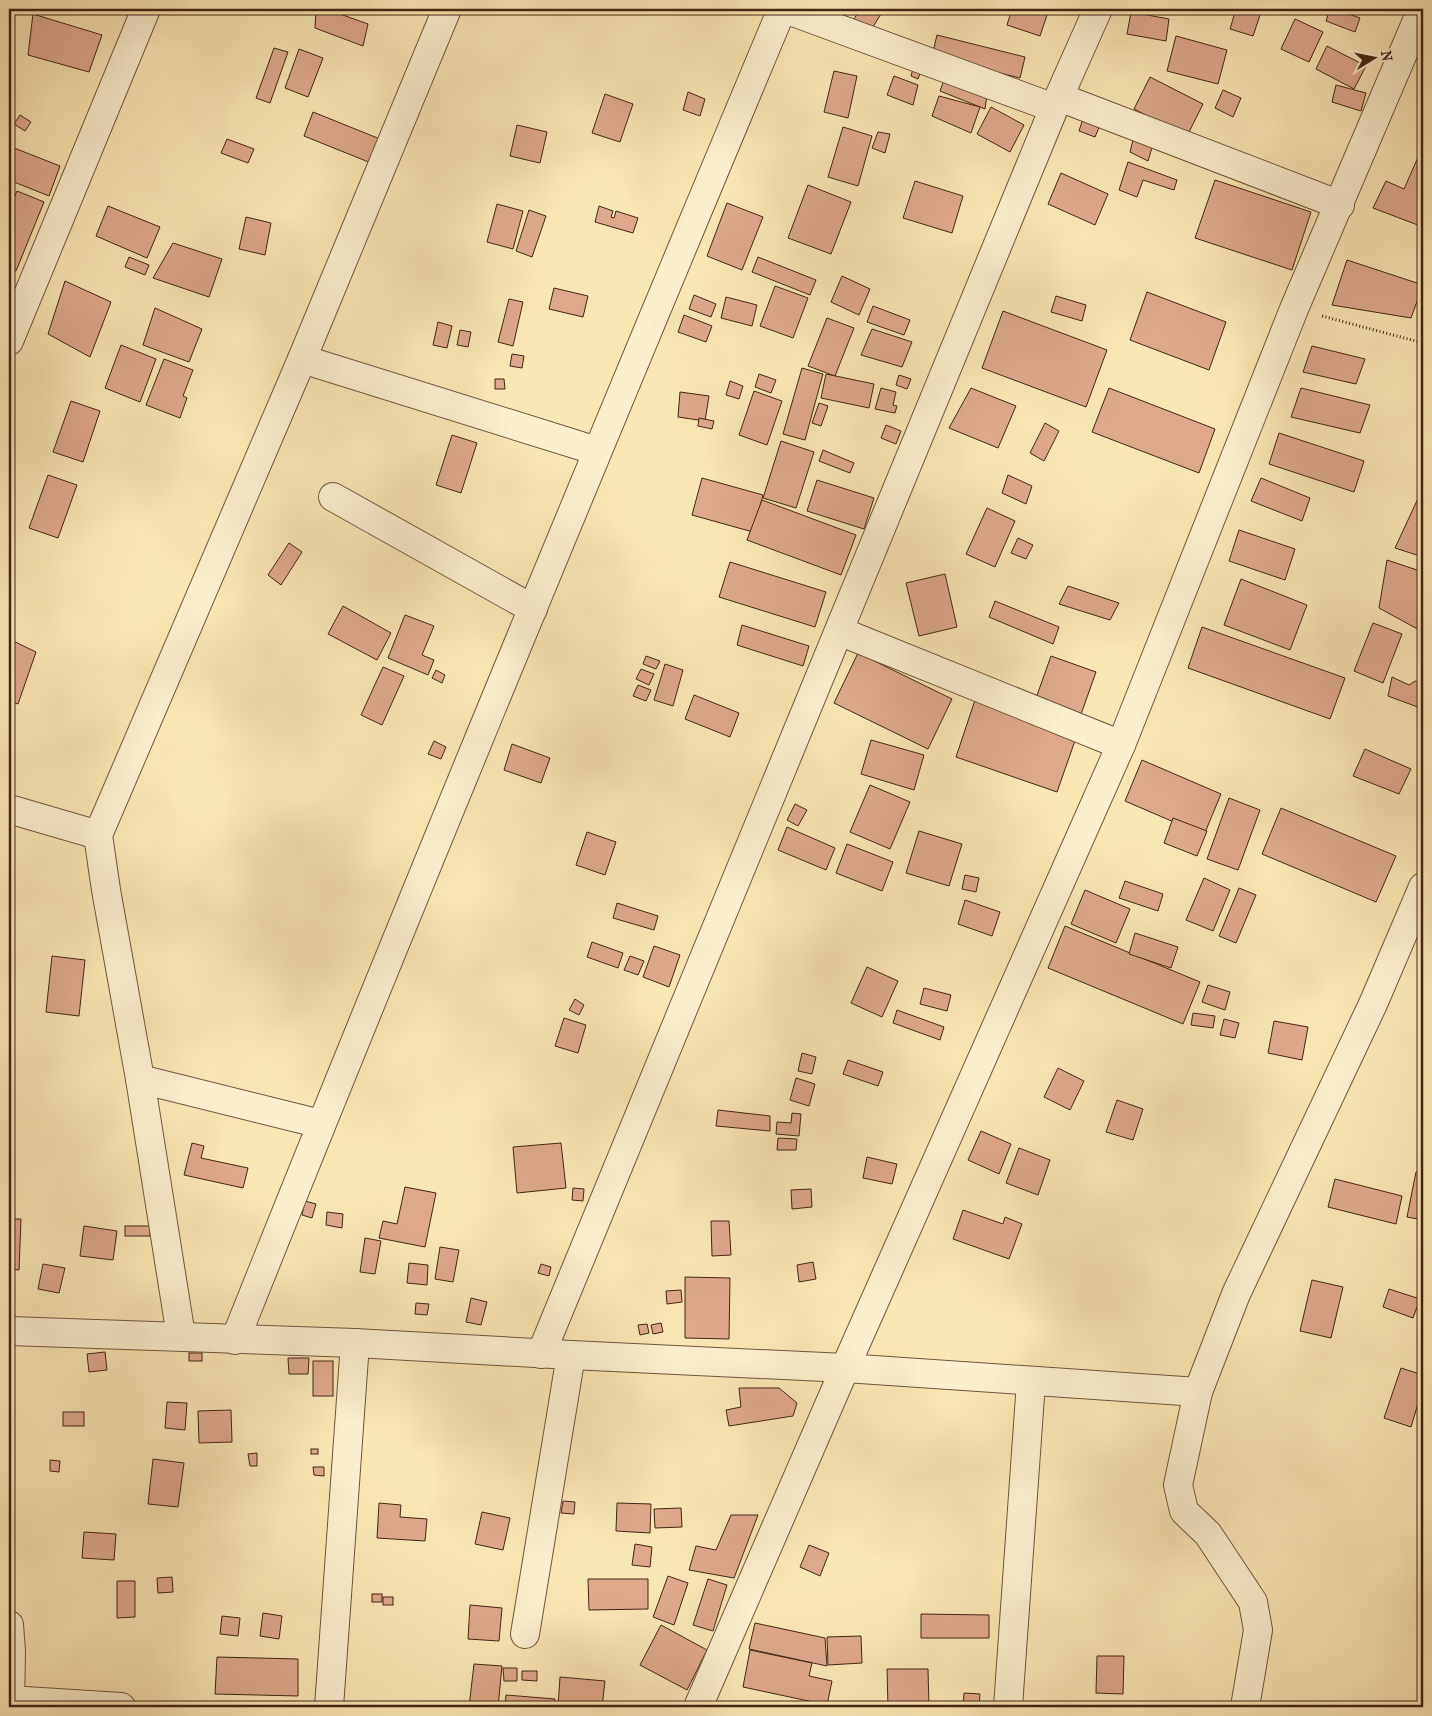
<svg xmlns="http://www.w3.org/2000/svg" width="1432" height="1716" font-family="'IM FELL French Canon',serif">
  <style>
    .building { fill: #dea98b; stroke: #412514 }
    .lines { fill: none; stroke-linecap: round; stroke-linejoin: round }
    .minor-casing { stroke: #6f563c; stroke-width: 30 }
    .path { stroke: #412514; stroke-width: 3; stroke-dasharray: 1 2.5; stroke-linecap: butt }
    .minor { stroke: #fbefce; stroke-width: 28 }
  </style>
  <rect width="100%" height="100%" fill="#f9e7b3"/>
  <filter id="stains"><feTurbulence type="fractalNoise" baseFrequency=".004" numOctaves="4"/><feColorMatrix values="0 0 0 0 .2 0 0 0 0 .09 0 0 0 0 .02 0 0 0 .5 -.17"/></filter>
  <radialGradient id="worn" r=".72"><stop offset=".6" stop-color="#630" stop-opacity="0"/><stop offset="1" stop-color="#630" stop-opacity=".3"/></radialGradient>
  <g class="building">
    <polygon points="316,9 326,9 368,24 363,46 315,28"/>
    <polygon points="817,9 845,9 843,16"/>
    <polygon points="860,9 884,9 868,35 851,24"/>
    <polygon points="1012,9 1049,9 1040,36 1007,25"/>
    <polygon points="1236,9 1262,9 1253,36 1230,29"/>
    <polygon points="1330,9 1335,9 1360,18 1355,32 1326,21"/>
    <polygon points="1131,12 1169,19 1166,41 1127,34"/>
    <polygon points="33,14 102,35 89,72 28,55"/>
    <polygon points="1295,19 1323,32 1309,62 1281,49"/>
    <polygon points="937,35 1025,57 1020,78 932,56"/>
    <polygon points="1176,36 1227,50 1218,84 1167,71"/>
    <polygon points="1327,46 1366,66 1354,89 1316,69"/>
    <polygon points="274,48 288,52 270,103 256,98"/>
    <polygon points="299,49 323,58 308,97 285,88"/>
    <polygon points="914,65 922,68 918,79 911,76"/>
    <polygon points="834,71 857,76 848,118 824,112"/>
    <polygon points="946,74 988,88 985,109 940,91"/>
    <polygon points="894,76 918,85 913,105 887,95"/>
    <polygon points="1150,77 1203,104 1187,136 1134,109"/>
    <polygon points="1336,85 1366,93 1361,111 1332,102"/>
    <polygon points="1223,90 1241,98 1233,117 1215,108"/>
    <polygon points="688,92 705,99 700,116 683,110"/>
    <polygon points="605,94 633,104 620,142 592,133"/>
    <polygon points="939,96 980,107 971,133 932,116"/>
    <polygon points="991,107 1024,125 1010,152 977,134"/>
    <polygon points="313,112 380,139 371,163 304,136"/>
    <polygon points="1085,112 1101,123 1095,137 1079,131"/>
    <polygon points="20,115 31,122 25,131 14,124"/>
    <polygon points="517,125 547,132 540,163 510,156"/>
    <polygon points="843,127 872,136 858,186 828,177"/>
    <polygon points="878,132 890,134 885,153 872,148"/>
    <polygon points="1134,136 1153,144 1148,161 1130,152"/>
    <polygon points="227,139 254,149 248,163 221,153"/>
    <polygon points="9,146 60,166 49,196 9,180"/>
    <polygon points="1419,155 1423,157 1423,227 1373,208 1386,181 1404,189"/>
    <polygon points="1128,162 1177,180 1174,190 1143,180 1137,197 1119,190"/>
    <polygon points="1061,173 1108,194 1095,225 1048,204"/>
    <polygon points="1215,180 1311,212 1292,270 1195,238"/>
    <polygon points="915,181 963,196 952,233 903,218"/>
    <polygon points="808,185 851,202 831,254 788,238"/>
    <polygon points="17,191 44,202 16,271 9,269 9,209"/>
    <polygon points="727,203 763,217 742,270 707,256"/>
    <polygon points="497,204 523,211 513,249 487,242"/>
    <polygon points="108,206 160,227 147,258 96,236"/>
    <polygon points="599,206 613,211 611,217 614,218 616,211 638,218 633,233 595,222"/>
    <polygon points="529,210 546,216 532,257 516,251"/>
    <polygon points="246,217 271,223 265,255 239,249"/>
    <polygon points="173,243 222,259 209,297 153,278"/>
    <polygon points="129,257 149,265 145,275 125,267"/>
    <polygon points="758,257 816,280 810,295 752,272"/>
    <polygon points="1347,260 1423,285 1411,318 1332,305"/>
    <polygon points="842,276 870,289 859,315 831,302"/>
    <polygon points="65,281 111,302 90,357 48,334"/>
    <polygon points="775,286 808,298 793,338 760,326"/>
    <polygon points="554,288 588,296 583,317 549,309"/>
    <polygon points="1147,292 1226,322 1209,370 1130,340"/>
    <polygon points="694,295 716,304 711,317 689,309"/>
    <polygon points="1056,296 1086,305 1082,321 1051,312"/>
    <polygon points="726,297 757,305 752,326 721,318"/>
    <polygon points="509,299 523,302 513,346 498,342"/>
    <polygon points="873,306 910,320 904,335 867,322"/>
    <polygon points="155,308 202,329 189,362 143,345"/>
    <polygon points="1003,311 1107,350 1086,407 982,368"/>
    <polygon points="684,315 712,326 706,342 678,332"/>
    <polygon points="827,318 854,328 835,376 808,366"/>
    <polygon points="438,322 452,326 447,348 433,345"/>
    <polygon points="872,329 912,342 902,367 861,355"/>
    <polygon points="460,330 471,332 468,347 457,345"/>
    <polygon points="121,345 156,359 140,402 105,388"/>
    <polygon points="1312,346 1365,359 1356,384 1303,372"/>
    <polygon points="512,354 524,356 522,368 510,366"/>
    <polygon points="164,359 193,370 183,396 187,398 180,418 146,405"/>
    <polygon points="802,368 823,374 805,440 783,434"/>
    <polygon points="759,374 776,380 771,393 755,387"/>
    <polygon points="826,374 874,384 869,408 821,398"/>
    <polygon points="899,375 911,379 907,389 896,385"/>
    <polygon points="495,379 504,379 505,389 495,389"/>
    <polygon points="730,381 743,386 739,399 726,395"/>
    <polygon points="881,388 896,392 893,405 897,406 895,413 875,409"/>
    <polygon points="971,388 1016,406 998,448 949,428"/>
    <polygon points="1109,388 1215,429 1199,473 1092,432"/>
    <polygon points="1301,388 1370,405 1360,433 1291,417"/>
    <polygon points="754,391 782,401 767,445 739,435"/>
    <polygon points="680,392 709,396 705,421 678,417"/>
    <polygon points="71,401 100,411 83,462 53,452"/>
    <polygon points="819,403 828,406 821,426 812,423"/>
    <polygon points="699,418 714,421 712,429 698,426"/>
    <polygon points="1045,423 1059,431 1044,461 1030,453"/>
    <polygon points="886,425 901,431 896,444 881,438"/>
    <polygon points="1279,433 1364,461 1354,492 1269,464"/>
    <polygon points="452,435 477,443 461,493 436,485"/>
    <polygon points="781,441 814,452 796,508 763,498"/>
    <polygon points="823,450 854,463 850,473 819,461"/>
    <polygon points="48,475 77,485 58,538 29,528"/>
    <polygon points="1008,475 1032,486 1026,504 1002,493"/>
    <polygon points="702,478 763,495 753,532 692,515"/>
    <polygon points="1261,478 1310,498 1302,521 1251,501"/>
    <polygon points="817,480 874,498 864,529 807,511"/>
    <polygon points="1421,492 1423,493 1423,557 1395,548"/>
    <polygon points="762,500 856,535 841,575 747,540"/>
    <polygon points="987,508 1015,521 995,567 966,554"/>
    <polygon points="1239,530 1295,549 1285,580 1229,561"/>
    <polygon points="1018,538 1033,545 1026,559 1011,553"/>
    <polygon points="289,543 302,552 281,585 268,575"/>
    <polygon points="1387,560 1423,572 1423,632 1379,608"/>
    <polygon points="730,562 826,592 815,627 719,597"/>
    <polygon points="945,574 957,627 919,636 906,583"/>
    <polygon points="1241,579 1307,605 1290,650 1224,625"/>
    <polygon points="1068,586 1119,603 1110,620 1059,604"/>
    <polygon points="995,601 1059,627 1053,644 989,617"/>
    <polygon points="343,606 391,633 377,660 328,634"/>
    <polygon points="405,615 434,626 422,655 434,660 428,675 388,658"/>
    <polygon points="1373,623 1402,634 1383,683 1354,671"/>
    <polygon points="742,625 809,646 803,666 737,645"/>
    <polygon points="1202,627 1345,678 1330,719 1188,668"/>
    <polygon points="9,639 36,652 18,704 9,701"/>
    <polygon points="858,653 952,699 928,749 834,703"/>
    <polygon points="646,656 660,661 656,669 643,664"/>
    <polygon points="1051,656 1096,672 1080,717 1035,701"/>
    <polygon points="665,664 683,670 673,706 654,700"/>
    <polygon points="383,667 404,676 382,725 361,715"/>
    <polygon points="641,669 654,674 649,685 636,679"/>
    <polygon points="436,670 445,675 442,683 432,678"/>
    <polygon points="1392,677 1409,685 1415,681 1423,684 1423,709 1388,696"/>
    <polygon points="638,685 651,690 646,701 633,696"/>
    <polygon points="694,695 739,713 730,737 685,719"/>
    <polygon points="975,700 1077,735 1057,792 956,757"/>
    <polygon points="871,740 924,755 914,790 861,774"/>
    <polygon points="434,741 446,747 441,759 428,754"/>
    <polygon points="512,744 550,758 541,783 504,770"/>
    <polygon points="1365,749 1411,769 1399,794 1353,776"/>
    <polygon points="1142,760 1221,794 1204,835 1125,801"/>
    <polygon points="870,785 910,802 890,849 850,832"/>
    <polygon points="1229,798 1260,810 1238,870 1207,859"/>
    <polygon points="795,804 807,810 798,826 787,820"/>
    <polygon points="1281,808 1396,856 1376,902 1262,854"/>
    <polygon points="1173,818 1207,831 1197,856 1164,843"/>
    <polygon points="787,827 835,848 826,870 778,850"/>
    <polygon points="919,831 962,844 949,886 906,873"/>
    <polygon points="587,832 616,842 605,875 576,865"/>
    <polygon points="847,844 893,862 882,891 836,873"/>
    <polygon points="965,875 979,878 976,892 962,889"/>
    <polygon points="1204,878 1230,890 1213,931 1186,920"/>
    <polygon points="1125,881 1163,894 1158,911 1119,898"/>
    <polygon points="1239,888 1256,895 1236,943 1219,936"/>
    <polygon points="1085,890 1130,909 1116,943 1071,924"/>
    <polygon points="965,900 1000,912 992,936 958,924"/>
    <polygon points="617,903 658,916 654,930 613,918"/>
    <polygon points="1065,926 1200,982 1183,1024 1048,968"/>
    <polygon points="1135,933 1178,947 1171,968 1129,954"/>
    <polygon points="592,942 623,953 618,968 587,957"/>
    <polygon points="654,946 680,955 669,987 643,977"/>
    <polygon points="52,956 85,960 79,1016 46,1012"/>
    <polygon points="630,956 644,961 638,975 624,970"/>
    <polygon points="867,967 898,981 882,1017 851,1003"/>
    <polygon points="1208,985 1230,992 1225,1010 1202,1002"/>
    <polygon points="924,988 951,995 947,1011 920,1004"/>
    <polygon points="575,999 584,1005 579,1015 569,1010"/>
    <polygon points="897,1010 944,1027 940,1040 893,1023"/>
    <polygon points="1193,1013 1215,1016 1213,1028 1191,1025"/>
    <polygon points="564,1018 586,1025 578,1053 555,1046"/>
    <polygon points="1224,1019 1239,1023 1235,1038 1220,1035"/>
    <polygon points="1274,1021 1308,1027 1302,1060 1268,1053"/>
    <polygon points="802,1053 816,1057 812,1074 798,1071"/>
    <polygon points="848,1060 883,1072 878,1086 843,1074"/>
    <polygon points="1058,1068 1084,1081 1070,1110 1044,1097"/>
    <polygon points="796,1078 815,1084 809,1106 790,1100"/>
    <polygon points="1117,1100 1143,1109 1133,1140 1106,1132"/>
    <polygon points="718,1110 770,1116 770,1131 716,1126"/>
    <polygon points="792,1113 801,1114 799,1136 776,1134 777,1122 791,1123"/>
    <polygon points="981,1131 1011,1144 999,1174 968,1160"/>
    <polygon points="778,1138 797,1139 796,1150 777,1150"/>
    <polygon points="192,1143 204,1146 201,1158 248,1168 243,1188 184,1175"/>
    <polygon points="561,1143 566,1188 517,1193 513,1147"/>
    <polygon points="1019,1148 1050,1160 1038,1195 1006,1183"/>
    <polygon points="867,1157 897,1164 892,1184 863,1178"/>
    <polygon points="1416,1172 1423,1173 1423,1220 1407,1217"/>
    <polygon points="1335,1179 1402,1196 1396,1224 1328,1207"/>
    <polygon points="405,1187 436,1193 425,1247 379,1238 383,1221 397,1224"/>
    <polygon points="573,1188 584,1189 583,1201 572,1200"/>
    <polygon points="811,1189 812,1207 792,1209 791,1190"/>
    <polygon points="305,1201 316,1204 312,1218 302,1215"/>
    <polygon points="963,1210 1003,1224 1005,1217 1022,1224 1009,1259 953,1239"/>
    <polygon points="327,1212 343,1214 342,1228 326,1225"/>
    <polygon points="9,1219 21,1219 19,1270 9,1269"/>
    <polygon points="711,1221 729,1221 731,1255 712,1256"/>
    <polygon points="84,1226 117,1231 113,1260 80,1256"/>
    <rect x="125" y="1226" width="25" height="10"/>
    <polygon points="365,1238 381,1241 375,1274 360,1272"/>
    <polygon points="440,1247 459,1250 453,1282 435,1279"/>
    <polygon points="813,1262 816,1279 799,1282 797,1265"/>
    <polygon points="409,1263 428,1265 427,1285 407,1283"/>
    <polygon points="43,1264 65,1268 59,1293 38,1289"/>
    <polygon points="541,1264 551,1267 549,1276 538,1273"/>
    <polygon points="685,1277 730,1278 729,1339 685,1338"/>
    <polygon points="1312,1280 1343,1287 1331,1338 1300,1331"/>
    <polygon points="1389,1289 1420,1299 1413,1318 1383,1307"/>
    <polygon points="681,1290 682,1302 667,1304 666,1291"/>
    <polygon points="471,1298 487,1302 481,1325 466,1322"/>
    <polygon points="416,1303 429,1304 427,1315 415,1314"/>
    <polygon points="661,1323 663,1332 653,1334 651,1325"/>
    <polygon points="647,1324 649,1333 640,1335 638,1325"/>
    <polygon points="105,1352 107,1370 89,1372 87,1354"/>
    <rect x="189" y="1353" width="13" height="8"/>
    <polygon points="288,1358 309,1358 308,1374 289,1374"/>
    <rect x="313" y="1361" width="20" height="35"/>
    <polygon points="1401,1368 1423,1375 1423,1387 1411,1427 1384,1418"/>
    <polygon points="739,1388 779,1388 797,1403 793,1416 729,1426 726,1410 741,1407"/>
    <polygon points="167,1402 187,1403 185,1430 165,1428"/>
    <polygon points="231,1410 232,1442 199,1443 198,1411"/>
    <rect x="63" y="1412" width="21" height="14"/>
    <rect x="311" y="1449" width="7" height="5"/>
    <polygon points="257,1453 257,1466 250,1466 248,1454"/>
    <polygon points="153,1459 184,1463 178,1507 148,1504"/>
    <polygon points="50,1460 60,1461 59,1472 50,1471"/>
    <polygon points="313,1467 324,1467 324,1476 314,1475"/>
    <polygon points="563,1501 575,1502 574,1514 561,1513"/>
    <polygon points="379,1503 401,1505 400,1517 427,1519 425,1541 377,1538"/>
    <polygon points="617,1503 651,1504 650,1533 616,1531"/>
    <polygon points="681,1508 682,1527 655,1528 654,1509"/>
    <polygon points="482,1512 510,1518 503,1550 475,1544"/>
    <polygon points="731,1515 758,1515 734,1578 689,1570 696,1546 716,1550"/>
    <polygon points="84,1532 116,1534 114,1560 82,1558"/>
    <polygon points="635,1544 652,1547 650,1567 632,1565"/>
    <polygon points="809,1545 829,1553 820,1576 800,1567"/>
    <polygon points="668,1576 688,1583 674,1625 653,1617"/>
    <polygon points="172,1577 173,1592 158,1593 157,1578"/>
    <polygon points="588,1579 648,1579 648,1609 589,1610"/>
    <polygon points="708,1579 727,1585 713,1631 693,1625"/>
    <polygon points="117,1581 135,1581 135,1617 117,1618"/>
    <rect x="372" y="1594" width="10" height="8"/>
    <rect x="383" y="1597" width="10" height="8"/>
    <polygon points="470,1605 502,1608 499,1641 468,1639"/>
    <polygon points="263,1613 282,1616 279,1639 260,1636"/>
    <polygon points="921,1614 989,1615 989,1638 921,1638"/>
    <polygon points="222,1616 240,1618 238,1636 220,1634"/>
    <polygon points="755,1623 825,1638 827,1666 749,1649"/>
    <polygon points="661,1625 707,1650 687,1690 640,1665"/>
    <polygon points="861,1636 862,1663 828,1665 827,1637"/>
    <polygon points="750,1650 812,1663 809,1676 832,1681 827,1705 743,1687"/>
    <polygon points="1097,1656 1124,1656 1123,1694 1096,1693"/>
    <polygon points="217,1657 298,1659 298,1696 215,1694"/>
    <polygon points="474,1664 502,1666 498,1707 456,1707 456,1706 469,1707"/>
    <polygon points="503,1668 517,1668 517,1681 504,1681"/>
    <polygon points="887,1669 928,1669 929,1707 888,1707"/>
    <polygon points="522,1671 537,1671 537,1681 522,1680"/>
    <polygon points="560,1677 605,1681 602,1707 558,1707"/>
    <polygon points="964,1693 980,1694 979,1707 963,1707"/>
    <polygon points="506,1695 555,1699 554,1707 505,1707"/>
  </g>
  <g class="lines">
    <g class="minor-casing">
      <g id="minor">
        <polyline points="785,9 1054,108"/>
        <polyline points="1059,97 1340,205"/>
        <polyline points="9,341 146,9"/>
        <polyline points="302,359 597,451"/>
        <polyline points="333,497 533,609"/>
        <polyline points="839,631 1121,745"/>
        <polyline points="9,809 98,835"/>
        <polyline points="140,1079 321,1124"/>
        <polyline points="9,1331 355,1343 571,1355 845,1368 1198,1392"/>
        <polyline points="181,1336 140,1079 106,890 98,835 302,359 447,9"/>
        <path d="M235 1340C413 894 597 451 782 9"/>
        <polyline points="541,1354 1054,108 1098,9"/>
        <polyline points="9,1625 11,1651 10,1707"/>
        <polyline points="525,1634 571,1355"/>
        <polyline points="9,1700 121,1707"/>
        <polyline points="329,1707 355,1343"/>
        <polyline points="698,1707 845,1368 1121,745 1294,309 1422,9"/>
        <polyline points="1008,1707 1031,1382"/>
        <polyline points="1245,1707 1258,1630 1253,1602 1208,1534 1184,1511 1178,1485 1198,1392 1236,1294 1373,1004 1423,887"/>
      </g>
    </g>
    <polyline class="path" points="1322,316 1423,343"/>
    <use href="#minor" class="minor"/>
  </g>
  <rect width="1432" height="1716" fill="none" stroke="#f9e7b3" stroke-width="30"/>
  <rect x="10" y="10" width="1412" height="1696" fill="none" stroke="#412514" stroke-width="2.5"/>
  <rect x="15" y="15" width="1402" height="1686" fill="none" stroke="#412514"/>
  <g transform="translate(1374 58) rotate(80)" stroke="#fbefce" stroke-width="4" paint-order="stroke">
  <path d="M0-4L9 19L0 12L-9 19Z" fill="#412514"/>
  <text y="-8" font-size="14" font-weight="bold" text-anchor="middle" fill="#412514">N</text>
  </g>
  <rect width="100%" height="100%" filter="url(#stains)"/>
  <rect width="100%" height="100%" fill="url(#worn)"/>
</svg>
